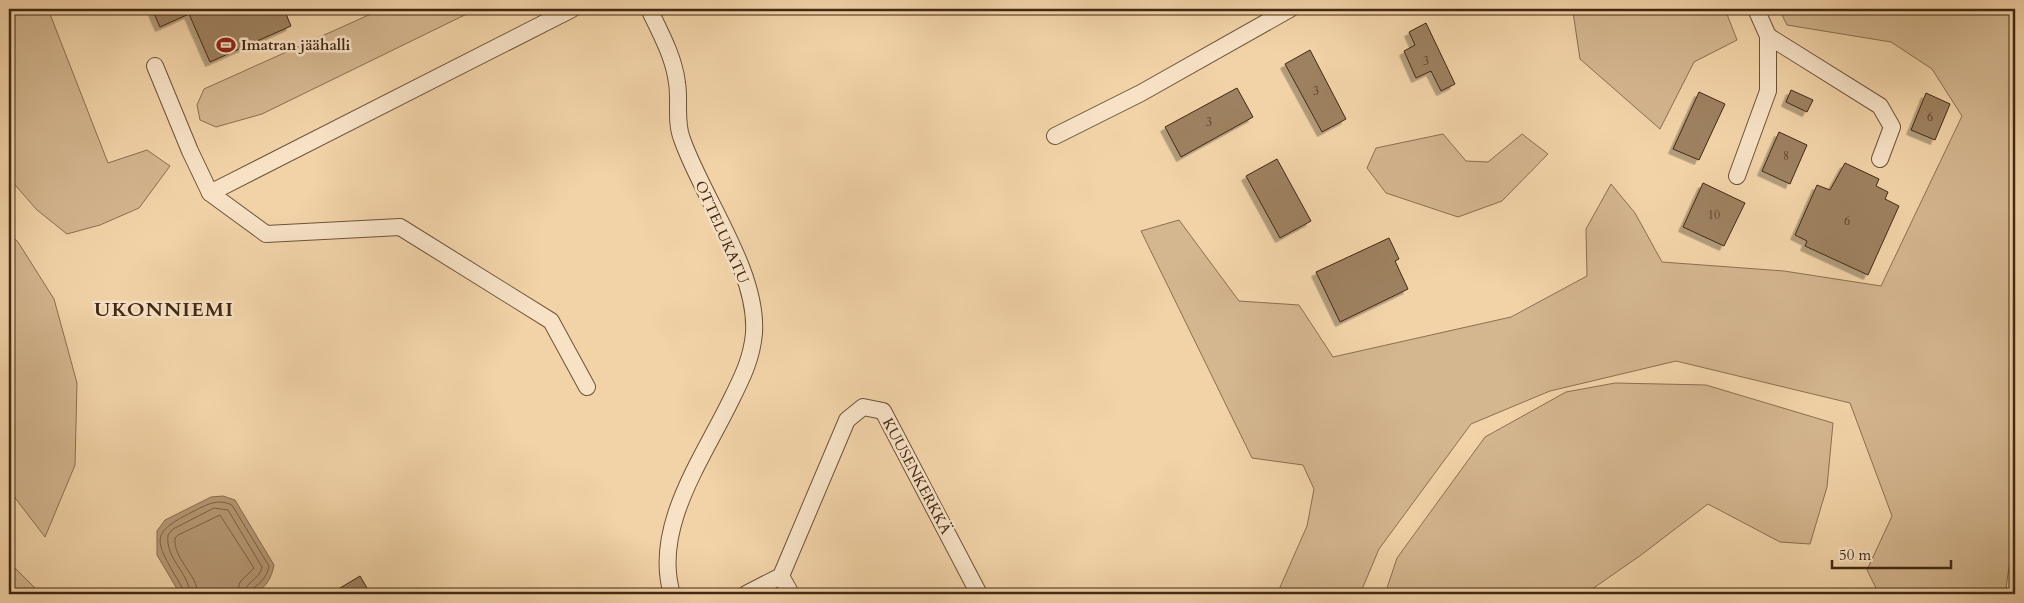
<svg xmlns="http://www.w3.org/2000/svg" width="2024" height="603" font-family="Cardo,serif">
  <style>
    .green { fill: #d4b68f; stroke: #8b6f52 }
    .water { fill: #b69976; stroke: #886c4f }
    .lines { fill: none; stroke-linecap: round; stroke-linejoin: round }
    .shore { stroke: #7c6045; stroke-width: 1 }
    .building { fill: #9e8161; stroke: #422814; filter: url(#shadow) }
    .minor-casing { stroke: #6e5339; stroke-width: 18 }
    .minor { stroke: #f7e2c6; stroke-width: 16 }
    .labels { text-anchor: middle; stroke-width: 5; stroke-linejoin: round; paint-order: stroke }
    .number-label { font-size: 12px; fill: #593e27 }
    .poi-label { font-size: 15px; font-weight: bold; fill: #422814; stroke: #f7e2c6; text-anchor: start }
    .street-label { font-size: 15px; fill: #422814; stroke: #f7e2c6 }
    .district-label { font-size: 20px; font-weight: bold; letter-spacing: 1px; fill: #422814; stroke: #f7e2c6 }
  </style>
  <defs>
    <filter id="shadow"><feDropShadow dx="-4.5" dy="4.5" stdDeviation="0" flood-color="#0004"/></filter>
  </defs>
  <rect width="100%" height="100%" fill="#f2d3a8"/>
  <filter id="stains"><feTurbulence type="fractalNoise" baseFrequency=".004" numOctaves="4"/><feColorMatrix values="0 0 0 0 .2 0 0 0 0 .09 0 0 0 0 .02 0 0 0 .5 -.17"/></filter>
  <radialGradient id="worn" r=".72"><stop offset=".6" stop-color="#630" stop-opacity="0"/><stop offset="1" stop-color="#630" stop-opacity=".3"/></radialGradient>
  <g class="green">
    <polygon points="9,9 48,9 108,163 147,150 170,166 139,208 100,225 67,234 37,210 9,178"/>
    <polygon points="382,9 477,9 262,114 216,127 200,120 197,105 204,89"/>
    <polygon points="1580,9 1725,9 1737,40 1694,62 1660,129 1580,59 1573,12"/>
    <polygon points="1779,9 2015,9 2015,528 2005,594 1879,594 1867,570 1892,516 1850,403 1676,361 1550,391 1471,424 1379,549 1360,594 1277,594 1307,526 1314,489 1303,465 1252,458 1141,231 1179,220 1239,301 1299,305 1333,357 1511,317 1587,276 1586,229 1611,184 1635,213 1662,262 1784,271 1881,286 1962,116 1932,69 1891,42 1787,25"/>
    <polygon points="1443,134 1466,161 1488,162 1522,134 1548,154 1502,201 1458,217 1386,193 1367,168 1376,148"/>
    <polygon points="9,233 18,242 54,299 77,383 75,465 45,537 9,490"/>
    <polygon points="1615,383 1706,385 1833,423 1827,487 1810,544 1780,542 1708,504 1641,555 1585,594 1385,594 1397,558 1485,437 1566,392"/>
    <polygon points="9,560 11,564 41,594 9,594"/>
  </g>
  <path class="water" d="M223 496 235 500 274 565C272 577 265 591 251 594 235 598 199 594 180 594L157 555V531L165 520 211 497Z"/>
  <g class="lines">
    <g class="shore">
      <path d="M184 594C183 588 179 582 176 577 154 539 151 533 192 512 206 505 217 498 232 505L269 566C267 577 261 583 252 589L251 594"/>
      <path d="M190 594C189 572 165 559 168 535L173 529 214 508 228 510 262 567C260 580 245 581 244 594"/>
      <path d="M198 594C197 574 173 559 175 538L178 535 220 515 254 568 240 582 237 594"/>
    </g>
  </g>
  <g class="building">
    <polygon points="152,9 284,9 291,26 210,62 189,14 160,27"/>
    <polygon points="1426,23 1455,84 1441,91 1431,71 1416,78 1404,51 1415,45 1409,32"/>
    <polygon points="1310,50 1346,119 1322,132 1285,64"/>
    <polygon points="1237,88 1253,117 1181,157 1165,127"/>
    <polygon points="1791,90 1813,100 1807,112 1786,102"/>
    <polygon points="1699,92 1725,104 1699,160 1673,149"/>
    <polygon points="1926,93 1950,104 1935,140 1911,130"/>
    <polygon points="1779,132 1807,145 1790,184 1762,171"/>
    <polygon points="1277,159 1311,221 1280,238 1246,176"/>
    <polygon points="1845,163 1879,179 1876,186 1888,192 1885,199 1899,206 1868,275 1805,246 1807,241 1795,235 1817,185 1830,190"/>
    <polygon points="1703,183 1745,203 1724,246 1683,227"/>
    <polygon points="1389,238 1399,259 1395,261 1408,289 1340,322 1316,272"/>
    <polygon points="360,576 367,588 356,594 330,594"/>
  </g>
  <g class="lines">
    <g class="minor-casing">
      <g id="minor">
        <path d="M649 9C660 32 674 57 677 83 680 101 675 122 682 139 702 197 758 271 754 333 752 358 742 378 731 400 703 458 652 528 672 594"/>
        <polyline points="1768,36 1880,106 1892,127 1880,159"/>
        <polyline points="155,66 190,151 210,193 266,234 400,227 551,321 587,387"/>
        <polyline points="1055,136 1141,93 1290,9"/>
        <polyline points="1737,176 1768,91 1768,36 1756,9"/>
        <polyline points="210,193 572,9"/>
        <polyline points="746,594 781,576"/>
        <polyline points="791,594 781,576 847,420 863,407 883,411 979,594"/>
      </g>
    </g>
    <use href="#minor" class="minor"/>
  </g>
  <defs>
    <g id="stadium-bare" transform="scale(1.5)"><path d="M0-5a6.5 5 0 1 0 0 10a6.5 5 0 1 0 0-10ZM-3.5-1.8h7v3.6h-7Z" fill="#8f2418" stroke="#f7e2c6" stroke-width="2.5" paint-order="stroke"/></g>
  </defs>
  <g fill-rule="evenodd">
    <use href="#stadium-bare" x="226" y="45"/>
  </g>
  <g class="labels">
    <g class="number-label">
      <text x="1426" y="65">3</text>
      <text x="1316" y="95">3</text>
      <text x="1930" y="121">6</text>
      <text x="1209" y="126">3</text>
      <text x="1786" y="160">8</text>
      <text x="1714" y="219">10</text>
      <text x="1847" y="225">6</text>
    </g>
    <g class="poi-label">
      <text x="241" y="50">Imatran jäähalli</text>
    </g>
    <g class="street-label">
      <text transform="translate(722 232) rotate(66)" y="5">OTTELUKATU</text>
      <text transform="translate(917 476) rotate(62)" y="5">KUUSENKERKKÄ</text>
    </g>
    <g class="district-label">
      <text x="164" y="316">UKONNIEMI</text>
    </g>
  </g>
  <rect width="2024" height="603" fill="none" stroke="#f2d3a8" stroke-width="30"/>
  <rect x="10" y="10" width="2004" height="583" fill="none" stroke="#422814" stroke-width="2.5"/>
  <rect x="15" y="15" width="1994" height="573" fill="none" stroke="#422814"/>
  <path d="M1832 560v8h119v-8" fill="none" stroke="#422814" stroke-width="2.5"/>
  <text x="1839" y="560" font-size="15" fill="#422814" stroke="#f7e2c6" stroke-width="4" paint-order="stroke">50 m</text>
  <rect width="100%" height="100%" filter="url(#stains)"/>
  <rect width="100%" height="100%" fill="url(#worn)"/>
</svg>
